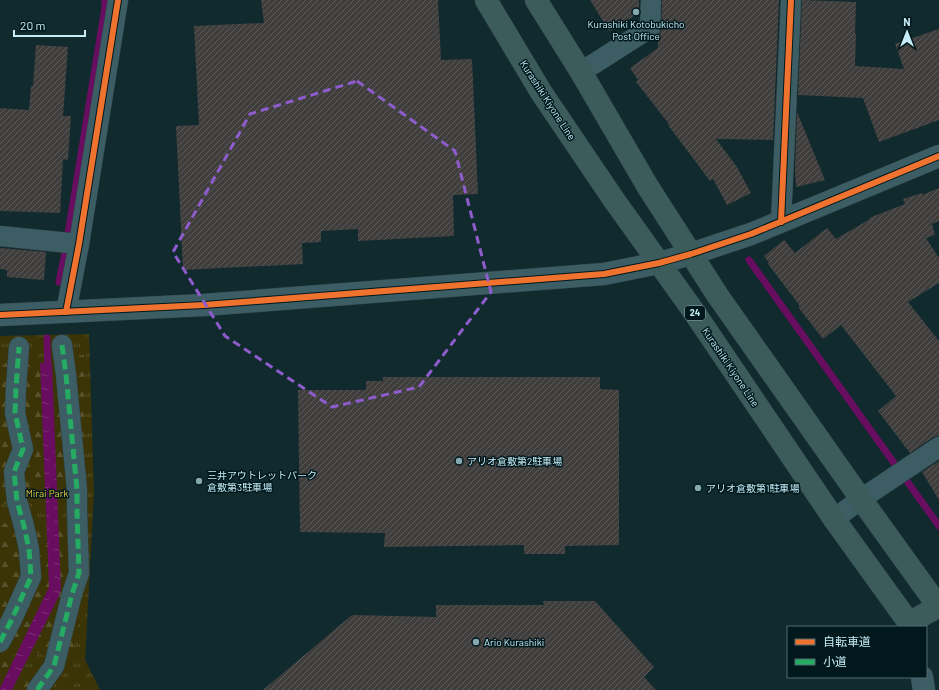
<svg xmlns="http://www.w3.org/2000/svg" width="939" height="690" font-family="Barlow,'Noto Sans JP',sans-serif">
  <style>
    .grass { fill: url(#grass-tufts) }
    .forest { fill: url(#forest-firs) }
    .water { fill: url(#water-ripples) }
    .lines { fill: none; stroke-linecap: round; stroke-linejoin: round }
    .stream { stroke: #690d60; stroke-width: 7 }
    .building { fill: url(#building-hatch) }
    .street-casing { stroke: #32464b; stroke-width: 21 }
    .secondary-casing { stroke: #32464b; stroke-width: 23 }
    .primary-casing { stroke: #32464b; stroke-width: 23 }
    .street { stroke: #3c5d63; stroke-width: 20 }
    .secondary { stroke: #3c5d63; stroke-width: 22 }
    .primary { stroke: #3c5c5c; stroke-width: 22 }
    .quiet { stroke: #26ab63; stroke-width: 5; stroke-dasharray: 10 5; stroke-linecap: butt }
    .cycleway-casing { stroke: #01181d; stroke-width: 8 }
    .cycleway { stroke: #ef722f; stroke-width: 6 }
    .marked { fill: none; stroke: #8e5ccc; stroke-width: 3; stroke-dasharray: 8 5; stroke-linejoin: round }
    .poi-dot { fill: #86a8af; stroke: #01181d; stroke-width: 1.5 }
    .labels { text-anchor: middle; stroke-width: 3; stroke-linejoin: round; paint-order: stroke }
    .shield { fill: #01181d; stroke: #8bacb4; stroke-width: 1 }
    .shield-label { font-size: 9px; font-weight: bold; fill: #c6ecf5 }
    .poi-label { font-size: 10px; fill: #c6ecf5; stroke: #01181d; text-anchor: start }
    .street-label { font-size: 10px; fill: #c6ecf5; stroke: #01181d }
    .park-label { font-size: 10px; fill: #edca3f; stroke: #01181d }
  </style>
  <defs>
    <pattern id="grass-tufts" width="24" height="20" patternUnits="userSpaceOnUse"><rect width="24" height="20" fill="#3b3406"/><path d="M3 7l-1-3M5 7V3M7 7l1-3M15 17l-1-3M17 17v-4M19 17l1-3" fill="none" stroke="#56522b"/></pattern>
    <pattern id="forest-firs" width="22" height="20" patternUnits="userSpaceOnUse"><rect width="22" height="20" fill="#3b3406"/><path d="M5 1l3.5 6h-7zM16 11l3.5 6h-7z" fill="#56522b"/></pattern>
    <pattern id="water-ripples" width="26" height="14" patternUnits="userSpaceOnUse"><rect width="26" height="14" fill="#690d60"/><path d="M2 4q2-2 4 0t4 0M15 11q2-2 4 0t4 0" fill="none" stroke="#7d3077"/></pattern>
    <pattern id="building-hatch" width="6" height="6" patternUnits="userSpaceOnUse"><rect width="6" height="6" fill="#403e3d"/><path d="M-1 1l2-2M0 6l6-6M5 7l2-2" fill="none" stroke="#5a5a5a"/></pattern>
  </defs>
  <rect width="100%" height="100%" fill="#102a2e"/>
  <polygon class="grass" points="89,334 94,494 85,660 100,690 0,690 0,336"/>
  <g class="forest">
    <polygon points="84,355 86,503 0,503 2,399 2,370 7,360"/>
    <path d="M86 516 83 599 73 648 61 665 0 632C0 595 1 559 1 523L33 528Z"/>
    <polygon points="0,656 55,683 52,690 0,690"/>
  </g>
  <polygon class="water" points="40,363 52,364 61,589 59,596 12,690 0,690 0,688 49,587"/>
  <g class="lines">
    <g class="stream">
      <polyline points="68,234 105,7 105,0"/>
      <polyline points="749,260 939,526"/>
      <polyline points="59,282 65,253"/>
      <polyline points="47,338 48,372"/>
    </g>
  </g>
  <g class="building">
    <polygon points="261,0 438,0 441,60 472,59 478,194 453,195 454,236 358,241 358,229 321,231 321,242 302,243 303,264 183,270 176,126 199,125 194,26 264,23"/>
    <polygon points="590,0 639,0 639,13 609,31"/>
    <polygon points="662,0 779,0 773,140 716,139 737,167 751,193 727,205 713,179 710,181 668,125 669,124 636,82 638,80 630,68 658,48 658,36 660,33 661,28"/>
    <polygon points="802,0 856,2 855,34 856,34 855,66 904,69 895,44 939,29 939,120 879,142 863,98 798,95"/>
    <polygon points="36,45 68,47 63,116 71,116 68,160 63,159 60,213 0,211 0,108 29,110 31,86 33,86"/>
    <polygon points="797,112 825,180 796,187 795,171"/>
    <polygon points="939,188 939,221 932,224 935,235 926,238 939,258 939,283 908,302 939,341 939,436 933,437 910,453 878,411 896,396 841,325 823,339 798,307 800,306 768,264 769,263 764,256 784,240 795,253 827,228 836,239 870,219 869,218 905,204 903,199 922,193 922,195"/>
    <polygon points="0,248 46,252 44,280 7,277 7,270 0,269"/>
    <polygon points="383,377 600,377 600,389 619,390 619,545 565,546 565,554 524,554 524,545 384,547 385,533 300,532 298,390 366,390 366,381 383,381"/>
    <polygon points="939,461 939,500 922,472"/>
    <polygon points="543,601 595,601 654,667 644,677 656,690 263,690 352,615 436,617 436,605 544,605"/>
  </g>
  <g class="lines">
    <g class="street-casing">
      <g id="street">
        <polyline points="581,72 650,28 651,0"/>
        <polyline points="781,222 791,0"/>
        <polyline points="0,236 79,244"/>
        <polyline points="66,312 79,244 118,0"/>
        <polyline points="834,519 861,499 939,447"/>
        <polyline points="0,642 11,621 31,577 29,549 24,526 17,501 14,472 23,449 15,413 16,388 19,347"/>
        <polyline points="37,690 54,666 72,594 79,573 77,512 77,490 66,375 62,345"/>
      </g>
    </g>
    <g class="secondary-casing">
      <g id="secondary">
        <polyline points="0,315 204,305 604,274 659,263 691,254 751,234 939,156"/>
        <polyline points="922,677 924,690"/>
      </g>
    </g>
    <g class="primary-casing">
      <g id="primary">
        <polyline points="486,0 541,92 614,200 692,309 834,519 909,623 939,606"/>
        <polyline points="536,0 581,72 648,187 718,296 861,499 938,606"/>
      </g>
    </g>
    <use href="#street" class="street"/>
    <use href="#secondary" class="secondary"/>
    <use href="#primary" class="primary"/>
    <g class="quiet">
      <polyline points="0,642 11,621 31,577 29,549 24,526 17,501 14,472 23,449 15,413 16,388 19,347"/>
      <polyline points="37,690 54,666 72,594 79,573 77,512 77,490 66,375 62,345"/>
    </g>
    <g class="cycleway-casing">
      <g id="cycleway">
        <polyline points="781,222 791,0"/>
        <polyline points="66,312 79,244 118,0"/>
        <polyline points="0,315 204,305 604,274 659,263 691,254 751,234 939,156"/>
      </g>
    </g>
    <use href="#cycleway" class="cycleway"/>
  </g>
  <path class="marked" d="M357 81 455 151 491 292 419 387 332 407 225 336 173 252 250 114Z"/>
  <g class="poi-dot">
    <circle cx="636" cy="12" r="4"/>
    <circle cx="459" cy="461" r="4"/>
    <circle cx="199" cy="481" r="4"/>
    <circle cx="698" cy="488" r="4"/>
    <circle cx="476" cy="642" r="4"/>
  </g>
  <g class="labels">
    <rect class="shield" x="685" y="306" width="20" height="14" rx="3"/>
    <g class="shield-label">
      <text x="695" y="316">24</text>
    </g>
    <g class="poi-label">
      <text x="636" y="28" text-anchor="middle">Kurashiki Kotobukicho<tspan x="636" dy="12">Post Office</tspan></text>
      <text x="467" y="465">アリオ倉敷第2駐車場</text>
      <text x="207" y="479">三井アウトレットパーク<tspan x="207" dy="12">倉敷第3駐車場</tspan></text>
      <text x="706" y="492">アリオ倉敷第1駐車場</text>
      <text x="484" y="646">Ario Kurashiki</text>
    </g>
    <g class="street-label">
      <text transform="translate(548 100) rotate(57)" y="4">Kurashiki Kiyone Line</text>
      <text transform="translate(731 367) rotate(56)" y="4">Kurashiki Kiyone Line</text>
    </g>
    <g class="park-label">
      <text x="47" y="497">Mirai Park</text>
    </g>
  </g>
  <rect x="787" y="626" width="140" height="52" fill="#01181d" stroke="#506d73"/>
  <rect x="795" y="639" width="20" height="6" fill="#ef722f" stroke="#506d73"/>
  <text x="823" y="646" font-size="12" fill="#c6ecf5">自転車道</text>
  <rect x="795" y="659" width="20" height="6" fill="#26ab63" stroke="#506d73"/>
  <text x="823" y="666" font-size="12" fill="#c6ecf5">小道</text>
  <g transform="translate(907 32)" stroke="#01181d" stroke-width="3" paint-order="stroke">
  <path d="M0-3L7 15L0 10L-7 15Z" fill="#c6ecf5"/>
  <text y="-6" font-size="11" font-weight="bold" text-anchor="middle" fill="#c6ecf5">N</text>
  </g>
  <path d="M14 30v6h71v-6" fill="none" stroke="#c6ecf5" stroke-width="2"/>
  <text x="20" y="30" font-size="12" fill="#c6ecf5" stroke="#01181d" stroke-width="3" paint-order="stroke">20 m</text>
</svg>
